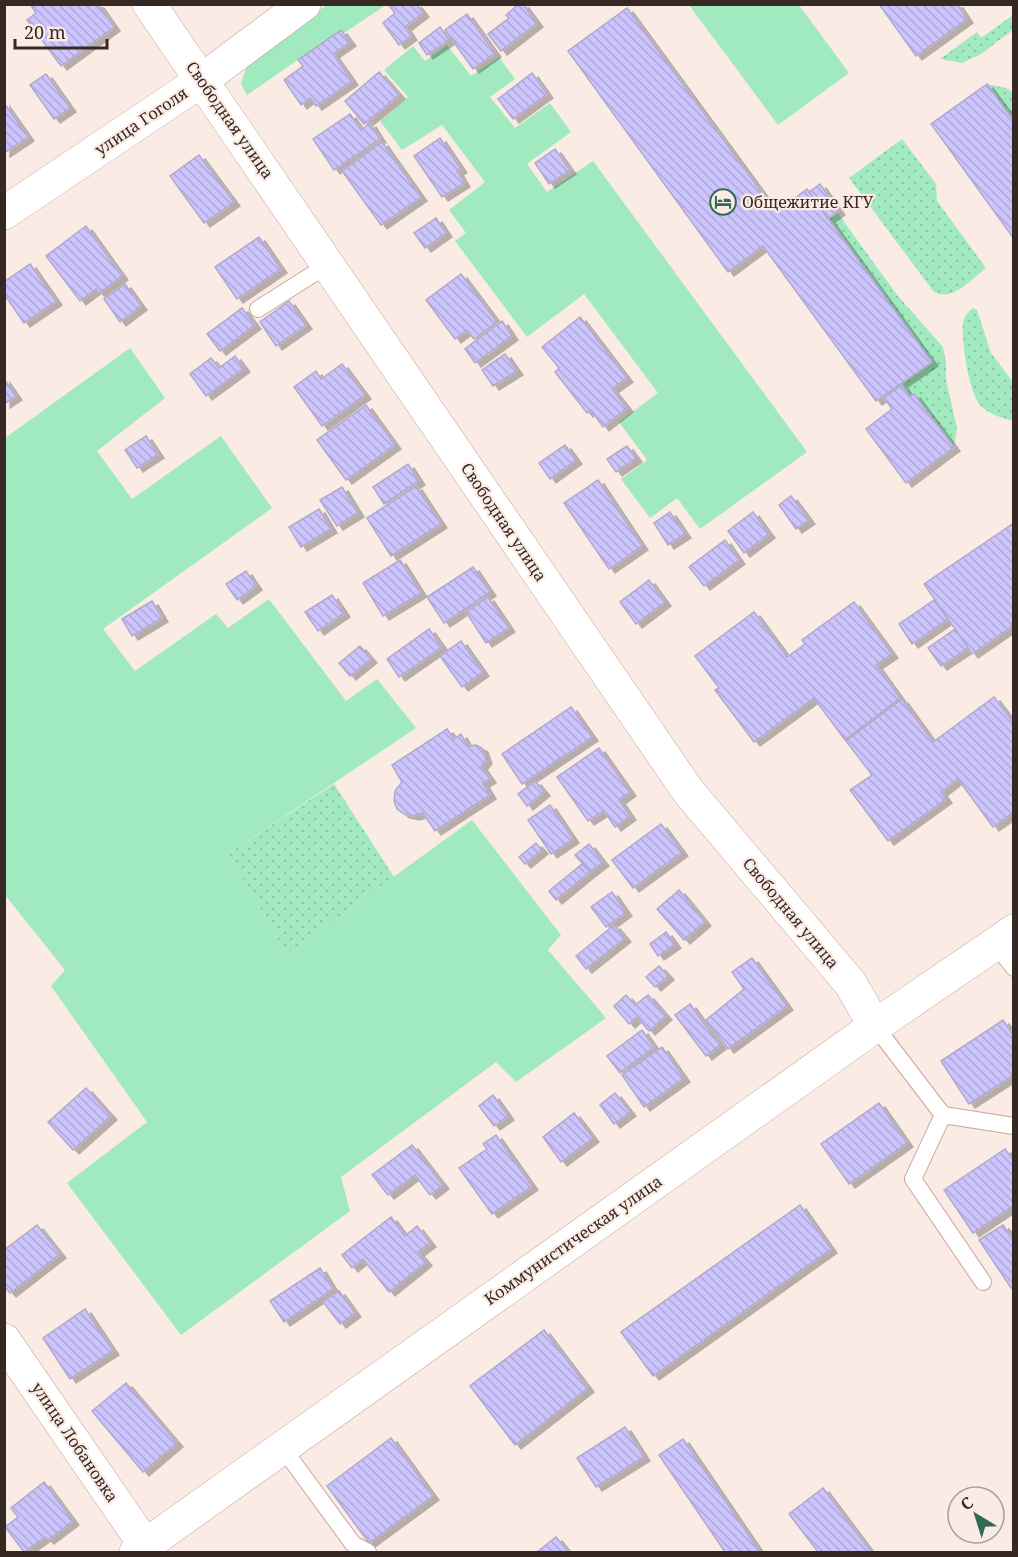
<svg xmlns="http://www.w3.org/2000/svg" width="1018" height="1557" font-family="'Noto Serif',serif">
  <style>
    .grass { fill: url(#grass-dots) }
    .garden { fill: #a1e9bf }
    .building { fill: url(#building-back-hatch); stroke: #afaacc; stroke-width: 1.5; filter: url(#shadow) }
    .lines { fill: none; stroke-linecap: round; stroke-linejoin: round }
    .service-casing { stroke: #caa697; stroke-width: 18 }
    .minor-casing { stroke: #caa697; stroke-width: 34 }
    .service { stroke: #fff; stroke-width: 16 }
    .minor { stroke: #fff; stroke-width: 33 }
    .labels { text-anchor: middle; stroke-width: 4.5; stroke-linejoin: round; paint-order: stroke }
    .street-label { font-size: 16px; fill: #362822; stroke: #fbebe5 }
    .poi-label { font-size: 16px; fill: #362822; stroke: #fbebe5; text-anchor: start }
  </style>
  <defs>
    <pattern id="grass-dots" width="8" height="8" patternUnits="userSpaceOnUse" patternTransform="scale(1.5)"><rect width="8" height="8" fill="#a1e9bf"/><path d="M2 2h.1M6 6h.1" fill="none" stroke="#8bc8a4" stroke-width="1.8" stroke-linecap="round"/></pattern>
    <pattern id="building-back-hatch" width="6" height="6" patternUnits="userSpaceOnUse" patternTransform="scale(1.5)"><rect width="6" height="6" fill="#ccc4fc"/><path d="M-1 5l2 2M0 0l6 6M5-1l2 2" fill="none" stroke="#b0a8d8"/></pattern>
    <filter id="shadow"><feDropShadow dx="6" dy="4" stdDeviation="0" flood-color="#0004"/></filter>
  </defs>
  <rect width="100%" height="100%" fill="#fbebe5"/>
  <g class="grass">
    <polygon points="1013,15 1013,30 981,54 962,63 940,59 977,32 981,38"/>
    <polygon points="987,84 1006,88 1013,92 1013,121"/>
    <path d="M902 139 936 184 937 201 986 268C971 279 953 302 934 292L849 178Z"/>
    <polygon points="837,212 897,295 943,347 946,363 946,380 957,428 954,447 914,394 910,396 901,384 828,219"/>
    <path d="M973 308 977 310 991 353 1013 382V421C1001 418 989 414 980 405 969 392 961 340 963 323 964 316 968 312 973 308Z"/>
    <polygon points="334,784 394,877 287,954 228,854"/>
  </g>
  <g class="garden">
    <polygon points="327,5 386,5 344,33 341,30 247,95 241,84 247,65 264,47"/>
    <polygon points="689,5 799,5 849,73 778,125"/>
    <polygon points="447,45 471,76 499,57 515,79 490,97 515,128 550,103 571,132 527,164 547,192 593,161 807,452 700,529 677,498 650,518 621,479 647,460 619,422 658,393 584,294 527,337 455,241 466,233 449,210 485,182 442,125 402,150 380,121 408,97 384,70 413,46 425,61"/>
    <polygon points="130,348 165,398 97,451 132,499 221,436 272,508 103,629 135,671 216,614 228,628 269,599 346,701 377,679 416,728 228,854 287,954 472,820 561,935 548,950 606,1018 516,1082 496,1062 341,1177 350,1211 181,1335 67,1183 147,1122 51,986 65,970 5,895 5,438"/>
  </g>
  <g class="building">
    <polygon points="30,4 98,4 114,27 61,66 27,20 36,13"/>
    <polygon points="388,4 416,4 423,13 405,27 411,36 399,45 383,23 395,13"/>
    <polygon points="519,4 523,4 537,23 501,51 488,34 509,18 506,15"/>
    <polygon points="879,4 957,4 967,19 916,56"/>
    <polygon points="627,8 776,212 807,189 932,362 876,401 763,246 728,272 568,51"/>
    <polygon points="467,14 495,53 473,69 445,30"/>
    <polygon points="440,27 449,40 427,55 419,43"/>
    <polygon points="341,30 350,42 333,54 352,81 316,106 310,98 301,105 284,80 303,66 298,60"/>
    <polygon points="379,72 399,95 364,124 345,101"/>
    <polygon points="532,73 547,94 513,119 498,99"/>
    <polygon points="46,74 70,108 54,119 30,85"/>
    <polygon points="987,84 1014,121 1014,239 931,124"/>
    <polygon points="4,103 28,137 4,153"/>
    <polygon points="350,114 361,130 370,123 380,139 334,170 313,139"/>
    <polygon points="440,138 461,169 457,171 464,183 442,197 414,156"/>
    <polygon points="382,142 421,197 381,225 342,171"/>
    <polygon points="555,149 570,170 549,184 535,163"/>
    <polygon points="199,155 234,202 204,223 170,176"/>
    <polygon points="820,184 839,211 828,219 809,192"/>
    <polygon points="436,218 446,233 425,248 414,233"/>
    <polygon points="86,226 122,276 99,293 96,289 80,301 46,256"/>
    <polygon points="259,237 281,269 237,299 215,267"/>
    <polygon points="30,264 56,301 24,323 4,294 4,282"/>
    <polygon points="461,274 497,322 474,339 467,330 455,339 426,300"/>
    <polygon points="125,284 141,306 120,322 104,299"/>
    <polygon points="289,301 306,325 276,346 260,322"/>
    <polygon points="242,308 255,325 220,351 207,334"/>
    <polygon points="580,317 627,378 612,389 627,408 603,427 591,410 587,413 555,372 559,368 542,347"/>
    <polygon points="502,321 512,336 475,363 465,349"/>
    <polygon points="505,354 517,371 493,386 482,370"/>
    <polygon points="235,356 244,368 206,396 190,374 211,358 219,368"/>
    <polygon points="342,364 365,395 322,426 294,387 316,371 321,379"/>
    <polygon points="4,379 16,396 4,404"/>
    <polygon points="902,385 910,396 914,394 954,447 906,483 866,429 892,409 884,398"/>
    <polygon points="366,405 395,445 346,480 317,440"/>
    <polygon points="146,436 158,454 137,468 125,450"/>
    <polygon points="565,445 576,460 550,479 539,463"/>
    <polygon points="627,446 636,458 616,472 607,459"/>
    <polygon points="408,464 419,481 384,504 373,487"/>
    <polygon points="598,480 642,546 609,569 564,503"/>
    <polygon points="416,486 441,524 391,556 367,518"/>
    <polygon points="342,487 358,513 337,526 320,500"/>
    <polygon points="791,496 809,520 796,529 779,505"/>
    <polygon points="319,509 331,529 301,547 289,527"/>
    <polygon points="670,512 685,534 668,545 654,523"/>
    <polygon points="753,512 769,534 744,553 728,531"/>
    <polygon points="1014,523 1014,625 972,654 924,584"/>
    <polygon points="725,540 739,560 704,586 689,567"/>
    <polygon points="400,560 421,593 383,616 363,583"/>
    <polygon points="473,567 490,592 444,623 427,597"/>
    <polygon points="246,571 256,586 237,600 226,584"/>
    <polygon points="649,580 665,602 636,624 620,602"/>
    <polygon points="332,595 344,613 318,631 305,612"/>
    <polygon points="488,597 509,628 486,643 466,612"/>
    <polygon points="934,600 948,619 912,644 899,624"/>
    <polygon points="152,601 162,618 132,636 122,619"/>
    <polygon points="854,602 892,654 876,665 900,698 845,740 814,698 754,742 715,690 719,688 695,656 754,612 787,657 805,644 802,640"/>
    <polygon points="429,629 442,647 399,677 387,659"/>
    <polygon points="955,629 968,648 941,666 928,648"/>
    <polygon points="461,641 483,672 462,687 440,656"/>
    <polygon points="360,646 371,659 350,676 339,663"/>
    <polygon points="994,697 1014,723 1014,812 993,827 958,779 941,792 946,799 888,841 850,790 872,775 846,741 902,699 933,742"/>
    <polygon points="571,707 592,737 522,784 502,754"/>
    <polygon points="447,729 454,739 461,734 468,746 476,745 482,748 486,760 481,766 490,779 483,783 490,795 435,831 423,813 414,816 404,814 397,809 394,801 395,791 402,782 392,765"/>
    <polygon points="599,748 630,792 619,800 630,816 615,827 604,811 588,821 557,777"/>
    <polygon points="535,781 544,792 527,806 518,794"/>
    <polygon points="550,805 573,839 551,854 528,820"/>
    <polygon points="661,824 682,852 633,888 612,860"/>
    <polygon points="536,843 542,850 525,864 519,857"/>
    <polygon points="589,844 603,862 590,872 575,855"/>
    <polygon points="582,864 590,872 556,900 549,891"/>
    <polygon points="679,890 705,922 684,940 657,909"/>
    <polygon points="612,892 626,912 606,927 591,907"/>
    <polygon points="614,925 625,938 586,969 576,956"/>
    <polygon points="666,932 675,944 658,956 650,944"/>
    <polygon points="752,958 787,1006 728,1049 706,1020 744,989 732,972"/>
    <polygon points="659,966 668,976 655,987 646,977"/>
    <polygon points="626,995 635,1005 648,995 666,1016 649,1031 637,1017 629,1024 614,1006"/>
    <polygon points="690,1004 720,1045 706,1056 675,1015"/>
    <polygon points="1003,1020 1014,1036 1014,1075 969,1104 941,1061"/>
    <polygon points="642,1030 654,1047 620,1073 607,1056"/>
    <polygon points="662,1047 684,1078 644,1107 622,1075"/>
    <polygon points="86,1088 111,1116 73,1150 48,1122"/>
    <polygon points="615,1093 630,1112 614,1124 600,1105"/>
    <polygon points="493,1095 508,1116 494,1126 479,1106"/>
    <polygon points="879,1103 907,1143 849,1184 821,1144"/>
    <polygon points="574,1113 593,1138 561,1162 543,1137"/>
    <polygon points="496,1135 532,1186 492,1214 459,1168 487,1149 483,1144"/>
    <polygon points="412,1145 443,1185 430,1195 415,1175 388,1195 372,1175"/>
    <polygon points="1005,1149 1014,1161 1014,1205 973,1233 944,1190"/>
    <polygon points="800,1205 831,1249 653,1376 621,1332"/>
    <polygon points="391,1217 405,1236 417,1226 430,1243 418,1252 426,1262 389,1292 363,1259 352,1268 342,1255"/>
    <polygon points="37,1225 60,1254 10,1293 4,1286 4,1250"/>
    <polygon points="1003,1225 1014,1241 1014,1286 1011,1288 979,1240"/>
    <polygon points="320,1268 333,1289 284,1322 270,1301"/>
    <polygon points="339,1291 355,1313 340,1324 323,1302"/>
    <polygon points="85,1309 113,1351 70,1379 43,1338"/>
    <polygon points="544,1330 588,1388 515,1445 470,1386"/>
    <polygon points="126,1383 177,1443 143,1472 92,1411"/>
    <polygon points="625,1427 644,1457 596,1487 577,1458"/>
    <polygon points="391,1438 433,1496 369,1543 327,1486"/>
    <polygon points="683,1439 760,1552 725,1552 659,1455"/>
    <polygon points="44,1482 73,1521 48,1540 45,1537 24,1552 5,1527 18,1517 11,1508"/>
    <polygon points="823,1488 871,1552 818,1552 789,1514"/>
    <polygon points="556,1537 568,1552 537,1552"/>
  </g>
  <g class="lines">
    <g class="service-casing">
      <g id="service">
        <polyline points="258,309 329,264"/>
        <polyline points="995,944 1014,968"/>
        <polyline points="875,1026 943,1115 913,1179 983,1282"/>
        <polyline points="943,1115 1014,1126"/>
        <polyline points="282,1447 353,1544 368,1552"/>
      </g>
    </g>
    <g class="minor-casing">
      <g id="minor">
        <polyline points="149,4 688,791 850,983 875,1026"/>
        <polyline points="4,213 202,80 304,4"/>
        <polyline points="4,1340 145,1545"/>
        <polyline points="136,1552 875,1026 1014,931"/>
      </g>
    </g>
    <use href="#service" class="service"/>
    <use href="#minor" class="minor"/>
  </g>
  <defs>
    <g id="hotel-ring" transform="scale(1.35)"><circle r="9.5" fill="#fbebe5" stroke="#2f6a54" stroke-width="1.5"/><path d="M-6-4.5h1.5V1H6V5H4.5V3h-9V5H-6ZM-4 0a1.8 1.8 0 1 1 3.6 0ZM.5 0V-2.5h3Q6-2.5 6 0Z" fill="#2f6a54"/></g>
  </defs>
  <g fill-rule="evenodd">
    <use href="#hotel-ring" x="723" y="202"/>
  </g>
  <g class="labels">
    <g class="street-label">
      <text transform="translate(230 120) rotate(55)" y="6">Свободная улица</text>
      <text transform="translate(141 121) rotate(-34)" y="6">улица Гоголя</text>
      <text transform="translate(504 522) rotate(56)" y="6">Свободная улица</text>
      <text transform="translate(791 913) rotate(50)" y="6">Свободная улица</text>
      <text transform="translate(573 1240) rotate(-35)" y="6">Коммунистическая улица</text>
      <text transform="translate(75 1442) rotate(56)" y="6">улица Лобановка</text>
    </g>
    <g class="poi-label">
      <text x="742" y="208">Общежитие КГУ</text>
    </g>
  </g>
  <rect width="1018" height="1557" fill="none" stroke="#362822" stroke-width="12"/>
  <g transform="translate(976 1515) rotate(322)"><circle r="28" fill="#fbebe5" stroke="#ac9d97" stroke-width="1.5"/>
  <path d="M0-4.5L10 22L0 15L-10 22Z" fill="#2f6a54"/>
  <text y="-9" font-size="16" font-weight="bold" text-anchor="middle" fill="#362822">С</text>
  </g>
  <path d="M15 39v9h92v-9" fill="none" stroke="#362822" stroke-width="3"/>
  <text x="24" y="39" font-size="18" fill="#362822" stroke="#fbebe5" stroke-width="4.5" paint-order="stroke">20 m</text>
</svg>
